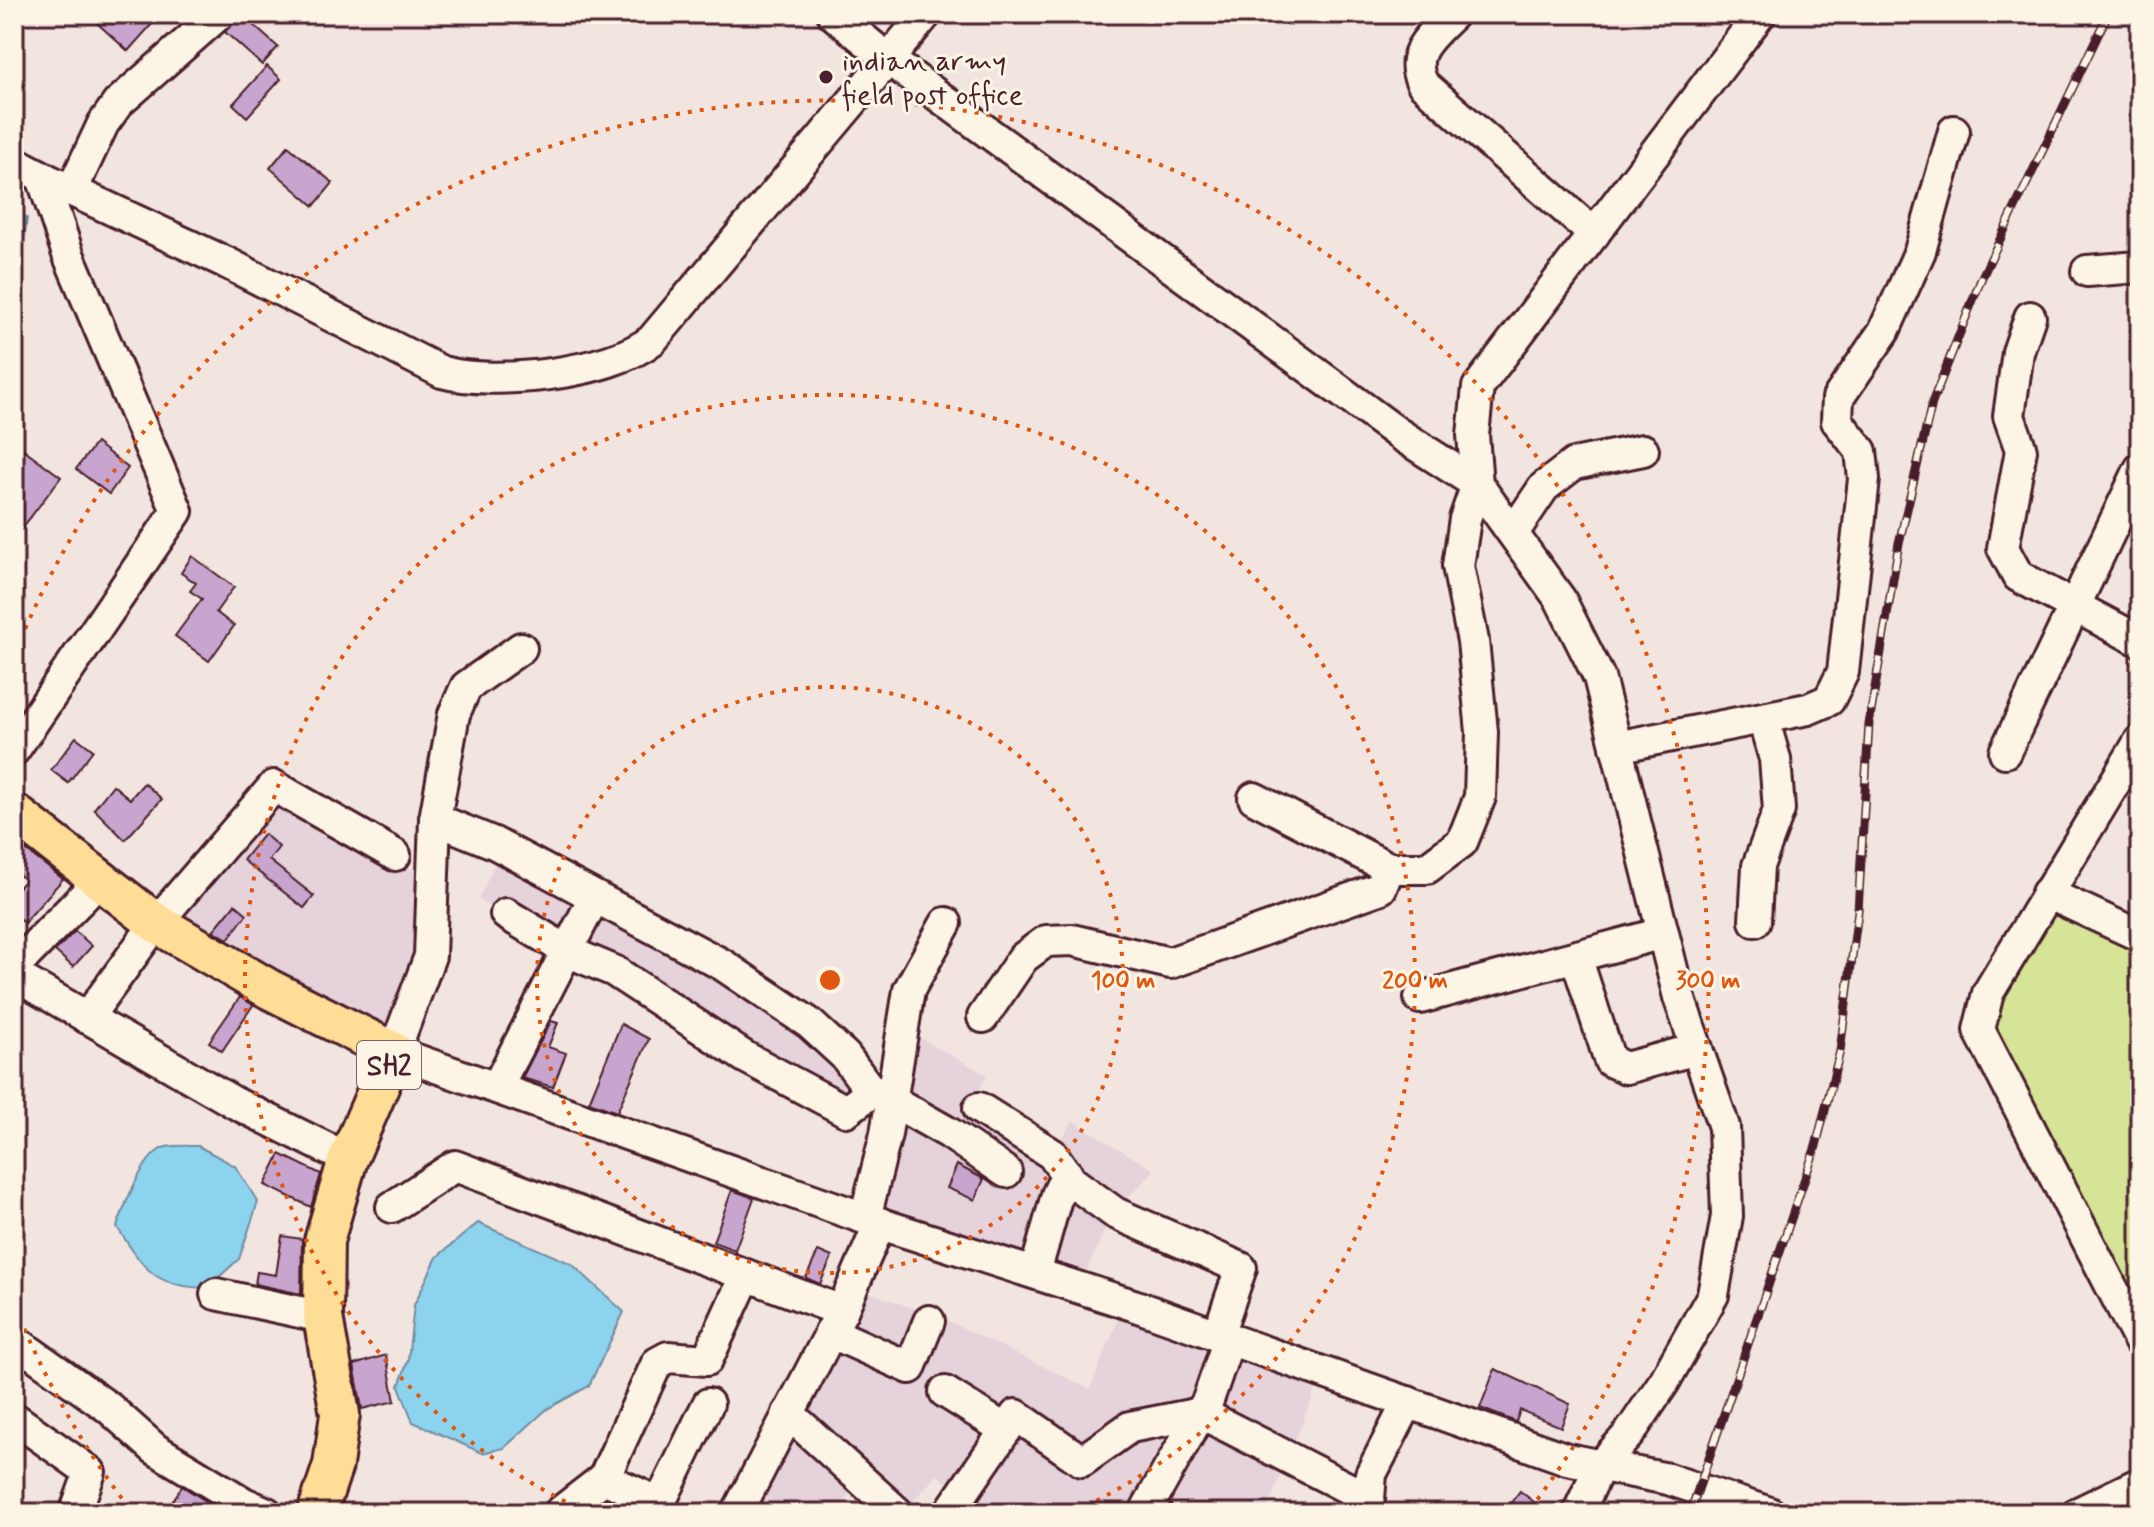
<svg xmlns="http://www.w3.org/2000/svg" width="2154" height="1527" font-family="Mynerve,sans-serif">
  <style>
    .built { fill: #e5d2db }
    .green { fill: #d6e497; stroke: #908261; stroke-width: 2 }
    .water { fill: #8cd3ee; stroke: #728ba0; stroke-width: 2 }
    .building { fill: #c8a5ce; stroke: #4a1f2b; stroke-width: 2 }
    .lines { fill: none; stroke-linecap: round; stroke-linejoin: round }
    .minor-casing { stroke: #4a1f2b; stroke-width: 36 }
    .major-casing { stroke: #4a1f2b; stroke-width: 44 }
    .minor { stroke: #fcf5e5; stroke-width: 30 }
    .major { stroke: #fedd96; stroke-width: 38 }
    .rail-casing { stroke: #4a1f2b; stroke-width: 9 }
    .rail { stroke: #fcf5e5; stroke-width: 6; stroke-dasharray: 18; stroke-linecap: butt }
    .ring { fill: none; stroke: #e0560e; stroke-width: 4; stroke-dasharray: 4 8 }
    .poi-dot { fill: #4a1f2b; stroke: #fcf5e5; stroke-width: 3 }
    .labels { text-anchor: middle; stroke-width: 6; stroke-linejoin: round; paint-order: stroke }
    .shield { fill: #fcf5e5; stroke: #7f5f63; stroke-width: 2 }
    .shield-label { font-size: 28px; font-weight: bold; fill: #4a1f2b }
    .poi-label { font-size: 30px; fill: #4a1f2b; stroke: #fcf5e5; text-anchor: start }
    .centre { fill: #e0560e; stroke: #fcf5e5; stroke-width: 4 }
    .ring-label { font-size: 24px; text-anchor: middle; font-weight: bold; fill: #e0560e; stroke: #fcf5e5; stroke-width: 6; stroke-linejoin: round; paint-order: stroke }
  </style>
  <rect width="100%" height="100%" fill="#f2e5e0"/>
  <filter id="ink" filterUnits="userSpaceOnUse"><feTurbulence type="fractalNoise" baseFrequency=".0125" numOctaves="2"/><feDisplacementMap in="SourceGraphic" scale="16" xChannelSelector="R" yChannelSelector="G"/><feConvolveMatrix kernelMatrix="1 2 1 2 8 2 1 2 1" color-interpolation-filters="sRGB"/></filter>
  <g filter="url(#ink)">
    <g class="built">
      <polygon points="277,796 423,875 423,954 388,1039 167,929"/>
      <polygon points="500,853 814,1034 865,1091 846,1106 478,900"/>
      <polygon points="918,1037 987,1075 970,1110 1048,1160 1073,1121 1154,1170 1110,1218 1082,1282 879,1211 903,1120"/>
      <polygon points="859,1289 940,1317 1090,1389 1122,1310 1319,1382 1265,1513 988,1513 937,1475 911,1503 867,1469 836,1513 775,1513 757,1504"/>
    </g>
    <polygon class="green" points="2054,902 2140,946 2140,1322 1988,1025"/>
    <g class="water">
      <polygon points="14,208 27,218 20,270 14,277"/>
      <path d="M198 1146 235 1166 258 1202 239 1259 207 1288C154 1287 144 1269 117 1227 124 1207 144 1152 166 1147 176 1145 188 1146 198 1146Z"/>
      <polygon points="478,1223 572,1264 624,1312 589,1386 547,1409 504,1448 482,1453 413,1422 399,1386 408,1360 414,1305 437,1257"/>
    </g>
    <g class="building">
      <polygon points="87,14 161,14 128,51"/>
      <polygon points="237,14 241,14 278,47 262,65 225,32"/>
      <polygon points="267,66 281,79 247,117 233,104"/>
      <polygon points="288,146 333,183 314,206 270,168"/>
      <polygon points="14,442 61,477 14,539"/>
      <polygon points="96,443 128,468 109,494 76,469"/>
      <polygon points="192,556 234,587 216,612 234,626 209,661 175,636 202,599 190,591 196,583 181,573"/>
      <polygon points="76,737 93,750 68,783 51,770"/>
      <polygon points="144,783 162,799 125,840 94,809 113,785 130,799"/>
      <polygon points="264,834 279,847 269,860 314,896 304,908 243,860"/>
      <polygon points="14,841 63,879 24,923 14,914 14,892 25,880 14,870"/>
      <polygon points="235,904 247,914 228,939 213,931"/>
      <polygon points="75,931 92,946 73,967 55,951"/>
      <polygon points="240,997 253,1005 222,1051 209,1042"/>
      <polygon points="551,1021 558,1023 548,1047 566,1053 553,1087 522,1078"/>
      <polygon points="621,1024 649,1039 617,1112 589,1102"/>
      <polygon points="280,1154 321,1174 311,1207 265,1185"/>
      <polygon points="957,1165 984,1179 975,1200 947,1188"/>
      <polygon points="732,1190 754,1198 735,1250 713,1242"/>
      <polygon points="282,1236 302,1239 301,1294 255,1284 257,1272 276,1275"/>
      <polygon points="818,1251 832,1257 820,1284 806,1278"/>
      <polygon points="386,1355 395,1401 362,1409 354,1365"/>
      <polygon points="1495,1369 1570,1404 1561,1427 1520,1410 1516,1422 1480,1408"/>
      <polygon points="182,1486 209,1503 203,1513 185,1513 171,1504"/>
      <polygon points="1520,1491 1548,1513 1503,1513"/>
    </g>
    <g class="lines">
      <g class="minor-casing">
        <g id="minor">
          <polyline points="833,14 888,59 1399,434 1477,484 1560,599 1599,677 1679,997 1724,1127 1727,1216 1713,1295 1664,1382 1629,1434 1600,1466 1578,1513"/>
          <path d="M1453 14C1432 35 1406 54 1423 84L1594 234"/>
          <polyline points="14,162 43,177"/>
          <polyline points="72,190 103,124 118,103 219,14"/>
          <polyline points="2087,271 2140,267"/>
          <polyline points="2030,317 2018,352 2009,416 2021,450 2003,548 2018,576 2140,641"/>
          <polyline points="1513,533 1544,487 1574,464 1643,450"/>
          <polyline points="521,648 466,687 454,714 435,819 430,956 394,1052 884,1225 1133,1305 1567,1459 1668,1479 1770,1513"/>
          <polyline points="2140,741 1988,993 1979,1030 2140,1342"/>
          <polyline points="1616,747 1808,709 1829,700 1843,672 1864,479 1861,451 1837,421 1838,398 1884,331 1920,251 1954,131"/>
          <path d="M14 750 177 511 68 254 42 177 225 262 442 372C494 386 609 374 652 340L926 14"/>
          <polyline points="2005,752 2140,469"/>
          <polyline points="1254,798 1389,868"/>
          <polyline points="435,819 494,843 723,965 809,1023 845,1056 868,1087 949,1133 1006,1172"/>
          <polyline points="2047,893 2140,936"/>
          <polyline points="506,914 569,952 614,971 745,1057 846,1111 873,1091"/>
          <polyline points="1755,921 1758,866 1779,810 1775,759 1763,718"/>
          <polyline points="1576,957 1610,1061 1626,1068 1697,1049"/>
          <polyline points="14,967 99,881"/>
          <polyline points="14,975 235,1103 348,1159"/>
          <polyline points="1420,998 1663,933"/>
          <polyline points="983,1017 1023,958 1046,941 1072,940 1170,963 1381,888 1389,868 1427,868 1462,842 1480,797 1482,732 1473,641 1458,566 1465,519 1477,484 1473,435 1478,387 1760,14"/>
          <polyline points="87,1018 156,923 274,786 395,855"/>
          <polyline points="497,1087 594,898"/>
          <polyline points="979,1108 1052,1154 1071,1181 1115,1213 1241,1268 1218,1335"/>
          <polyline points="392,1207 455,1166 842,1311"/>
          <polyline points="865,1218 886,1134 909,990 946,923"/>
          <polyline points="1035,1273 1057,1195 1067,1174"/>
          <polyline points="216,1294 323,1317"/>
          <polyline points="830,1332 910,1368 929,1321"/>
          <polyline points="22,1346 109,1408 155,1449 244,1503 267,1513"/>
          <polyline points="945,1392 1006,1430"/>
          <polyline points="788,1413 898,1513"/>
          <polyline points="14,1418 90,1472 75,1513"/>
          <polyline points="604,1478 659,1503"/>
          <polyline points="559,1513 604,1478 657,1363 668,1357 707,1360 746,1275"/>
          <polyline points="655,1513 708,1404"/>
          <polyline points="737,1513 842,1311 880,1223"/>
          <polyline points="949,1513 1016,1415 1082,1461 1130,1427 1201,1413 1369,1499 1371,1474 1408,1402"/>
          <polyline points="1156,1513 1147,1508 1208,1400 1229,1339"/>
          <polyline points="2078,1513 2140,1483"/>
        </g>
      </g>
      <g class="major-casing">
        <polyline id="major" points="14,813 156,923 269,989 394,1052 348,1159 324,1241 323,1317 340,1414 333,1465 317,1513"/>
      </g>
      <use href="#minor" class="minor"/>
      <use href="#major" class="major"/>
      <g class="rail-casing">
        <polyline id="rail" points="1690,1513 1816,1146 1840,1051 1858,911 1869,724 1899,543 1932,403 1982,277 2108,14"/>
      </g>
      <use href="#rail" class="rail"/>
    </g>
  </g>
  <g class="ring">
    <circle cx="830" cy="980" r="293"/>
    <path d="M587 1512A585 585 0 1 1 1073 1512"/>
    <path d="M129 1508A878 878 0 0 1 16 1309M16 651A878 878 0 1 1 1531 1508"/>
  </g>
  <circle class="poi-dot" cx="826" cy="77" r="8"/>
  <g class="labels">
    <rect class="shield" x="357" y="1041" width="64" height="48" rx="6"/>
    <g class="shield-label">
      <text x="389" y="1075">SH2</text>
    </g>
    <g class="poi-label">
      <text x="842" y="70">indian army<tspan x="842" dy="34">field post office</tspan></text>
    </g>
  </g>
  <circle cx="830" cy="980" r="12" class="centre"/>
  <g class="ring-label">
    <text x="1123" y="988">100 m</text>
    <text x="1415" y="988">200 m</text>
    <text x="1708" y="988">300 m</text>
  </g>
  <rect width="2154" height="1527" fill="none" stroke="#fcf5e5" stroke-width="48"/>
  <rect x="24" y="24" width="2106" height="1479" fill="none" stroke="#4a1f2b" stroke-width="3" filter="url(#ink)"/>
</svg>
